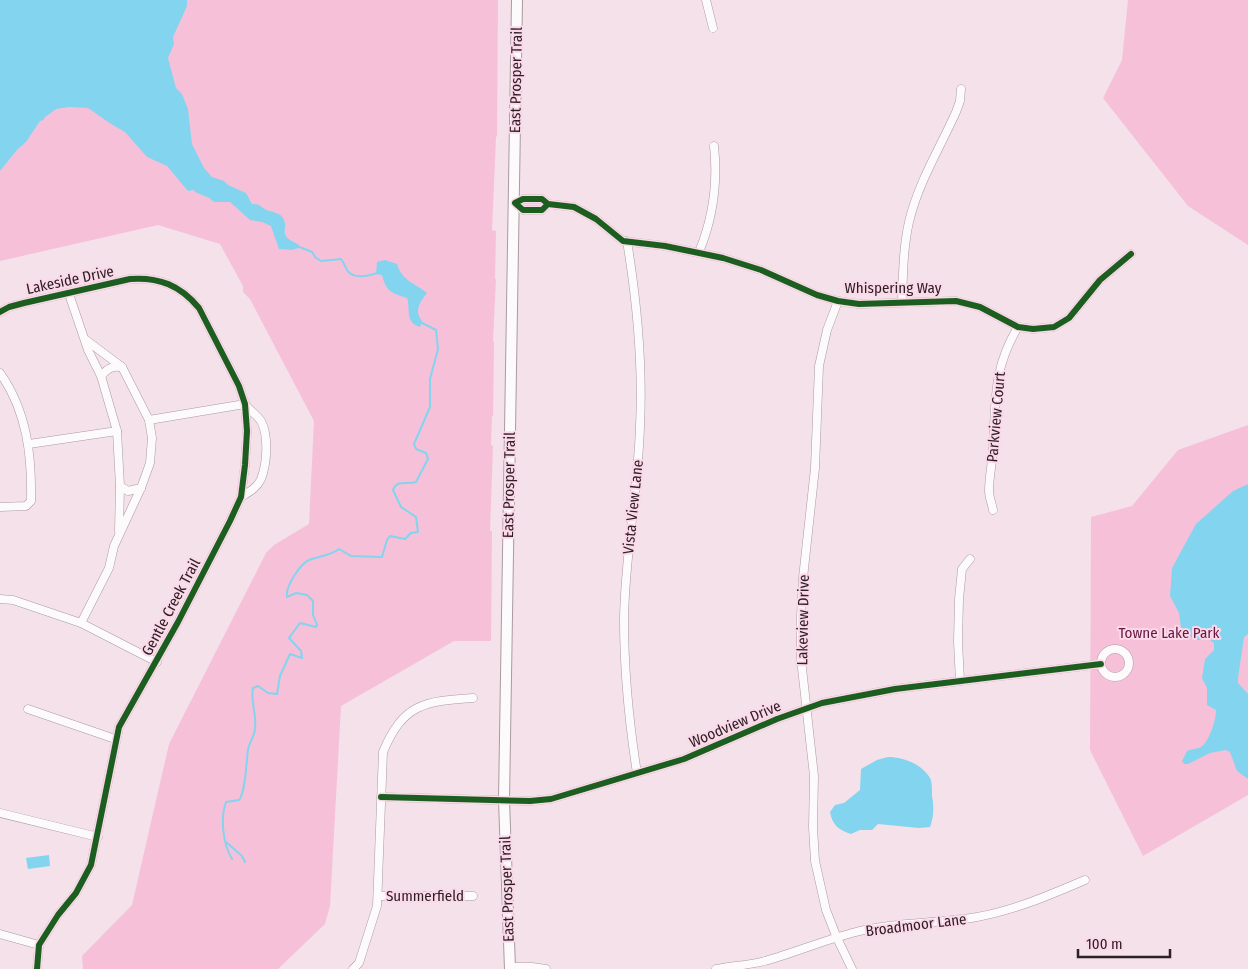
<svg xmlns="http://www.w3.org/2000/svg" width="1248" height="969" font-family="'Fira Sans Condensed',sans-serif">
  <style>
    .green { fill: #f6c1d8 }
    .water { fill: #83d4ef }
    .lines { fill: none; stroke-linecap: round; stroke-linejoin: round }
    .stream { stroke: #83d4ef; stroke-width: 2 }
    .street-casing { stroke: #a99ba0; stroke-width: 9 }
    .secondary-casing { stroke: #a99ba0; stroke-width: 12 }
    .street { stroke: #fdfafc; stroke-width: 8 }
    .secondary { stroke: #fdfafc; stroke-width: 10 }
    .cycleway-casing { stroke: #fcd9e8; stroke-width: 9 }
    .cycleway { stroke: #1b5e20; stroke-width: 6 }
    .labels { text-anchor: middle; stroke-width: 4; stroke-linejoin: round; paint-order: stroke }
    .street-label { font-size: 15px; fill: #2c2025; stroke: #fcd9e8 }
    .park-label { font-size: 15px; fill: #651641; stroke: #fcd9e8 }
  </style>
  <rect width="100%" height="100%" fill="#f4e1e9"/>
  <g class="green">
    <polygon points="0,0 498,0 497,136 496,137 492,230 496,231 495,279 496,279 493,341 494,341 493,416 492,416 491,445 493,446 490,531 492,531 491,641 454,641 341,706 330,906 325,924 278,969 83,969 82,956 132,905 169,744 266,553 274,545 309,524 314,421 250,299 243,292 243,286 220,244 158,225 0,261"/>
    <polygon points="1128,0 1248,0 1248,245 1188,206 1103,98 1122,60"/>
    <polygon points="1248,425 1248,795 1143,856 1090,750 1091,517 1132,506 1178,450"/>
  </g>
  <g class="water">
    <path d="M0 0H187V6L183 15 173 37 174 44 168 58 176 88 182 94 188 109 192 144 204 168 212 177 224 181 228 185 246 193 252 204C258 204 259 205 263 208 270 213 284 211 285 224 286 228 283 232 286 236 288 240 295 242 299 245L298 248 292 250 279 249 271 226 262 222 250 220 230 202H214L209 198 195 192 194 190 188 191 167 166 147 157 125 132 111 124 88 108 69 107 56 109 44 118V120L40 121 26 142 17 150 0 171Z"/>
    <path d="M385 260 397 264C401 280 416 284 427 293 420 302 414 310 422 321L420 327C404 322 411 309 407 298 391 293 386 291 382 275L376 274 377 262Z"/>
    <path d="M1248 484V634L1244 637 1238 678V683L1248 694V779L1237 771 1230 752 1226 750 1210 753 1188 764H1184L1182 761 1187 751C1191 749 1195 749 1199 748 1209 744 1216 720 1216 710L1207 705V688L1202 678 1205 659 1214 650V643L1210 640H1198L1188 636 1181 627 1179 613 1170 596 1172 568 1196 524 1233 491Z"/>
    <path d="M888 757C904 757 924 765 931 780 932 785 932 791 932 796 934 807 934 816 930 827L919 828 878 824 872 830H860L851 834C839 830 832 825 830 812L835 805 844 803 860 790 861 769 877 760Z"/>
    <polygon points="49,855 50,866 28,869 26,858"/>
  </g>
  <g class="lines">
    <g class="stream">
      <path d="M297 246 312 252 316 258 321 261 341 259C344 263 345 266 347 270 353 280 368 276 377 273"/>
      <polyline points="226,842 242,856 245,862"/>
      <path d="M232 859C223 844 220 819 226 802L239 800C246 791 246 762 248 750 249 742 255 736 255 728 257 715 250 701 253 688L258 686 268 693 277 694 280 676 290 654 302 658 301 651 289 638 300 623 316 627 317 625 313 615V601L307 595 296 593 287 597C285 587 300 564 309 560 319 556 330 556 339 549L351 556 382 557 387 540 390 536 405 539 411 533 418 532 416 517 401 507 393 490C397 479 407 485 416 482L428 459 426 453 416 449 414 444 430 407V379L438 349 436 330 420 322"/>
    </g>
    <g class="street-casing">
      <g id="street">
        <polyline points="706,0 713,28"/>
        <polyline points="548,204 542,210 523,210 515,203 523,199 542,199 548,204 574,207 596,219 623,241 665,246 723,258 761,270 817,295 838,301 859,304 956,301 980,307 1018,327 1033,329 1054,327 1069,318 1100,280 1131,254"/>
        <path d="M627 241C637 302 643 364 640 426 638 491 625 554 624 619 624 671 629 722 637 773"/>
        <path d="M699 252C713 218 718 183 714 146"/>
        <polyline points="69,294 88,350 101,376 117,431 120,486 119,531"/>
        <polyline points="838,301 827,330 819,366 815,468 803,578 801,616 801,659 814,776 813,827 815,861 826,910 837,938 852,969"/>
        <path d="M902 302C903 276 903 248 909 222 918 183 940 148 956 112L960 101 961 89"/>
        <path d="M0 312 9 307 24 303 130 279C159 277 180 285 199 308L239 386 245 404 247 431 245 465 241 497 230 521 178 622 119 727 91 865 76 893 58 915 39 945 37 969"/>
        <path d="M0 373C27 411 32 456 31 501L26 506 0 507"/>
        <path d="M101 376C108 368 112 366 122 367"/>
        <polyline points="149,420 245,404"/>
        <polyline points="29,444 117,431"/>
        <polyline points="120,486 128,491 141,488"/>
        <path d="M241 497C249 492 257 488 261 479 267 464 269 436 261 421 257 415 249 410 245 404"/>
        <path d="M993 510C992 504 989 497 989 491 989 476 993 460 993 445 996 400 993 368 1018 327"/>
        <polyline points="0,599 13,600 81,623 157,662"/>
        <polyline points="81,623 109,568 114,546 141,488 150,463 152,438 149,420 122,367 86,340"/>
        <circle cx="1115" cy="663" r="14"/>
        <polyline points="960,681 958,642 959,599 962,569 970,559"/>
        <polyline points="28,709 115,739"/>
        <polyline points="381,797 530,801 551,799 684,759 777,719 822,703 895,689 1101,664"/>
        <polyline points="0,813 98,837"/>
        <polyline points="378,896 473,896"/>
        <polyline points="0,934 39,945"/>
        <polyline points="510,967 532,967 546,969"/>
        <path d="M353 969 359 963 377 906 383 752C403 704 424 701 473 698"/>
        <path d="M716 969C732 966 749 965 765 961 794 953 822 941 852 933 893 922 935 924 977 917 1015 910 1050 895 1085 880"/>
      </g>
    </g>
    <g class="secondary-casing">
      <polyline id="secondary" points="510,969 504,800 517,0"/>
    </g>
    <use href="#street" class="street"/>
    <use href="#secondary" class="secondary"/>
    <g class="cycleway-casing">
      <g id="cycleway">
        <polyline points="548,204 542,210 523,210 515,203 523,199 542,199 548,204 574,207 596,219 623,241 665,246 723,258 761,270 817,295 838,301 859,304 956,301 980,307 1018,327 1033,329 1054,327 1069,318 1100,280 1131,254"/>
        <path d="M0 312 9 307 24 303 130 279C159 277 180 285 199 308L239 386 245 404 247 431 245 465 241 497 230 521 178 622 119 727 91 865 76 893 58 915 39 945 37 969"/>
        <polyline points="381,797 530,801 551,799 684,759 777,719 822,703 895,689 1101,664"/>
      </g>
    </g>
    <use href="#cycleway" class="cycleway"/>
  </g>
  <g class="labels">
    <g class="street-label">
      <text transform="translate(516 80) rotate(-89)" y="5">East Prosper Trail</text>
      <text transform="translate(70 280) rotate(-12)" y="5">Lakeside Drive</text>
      <text x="893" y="293">Whispering Way</text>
      <text transform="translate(996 417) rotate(-85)" y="5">Parkview Court</text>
      <text transform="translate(509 485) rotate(-89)" y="5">East Prosper Trail</text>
      <text transform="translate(633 507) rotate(-84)" y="5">Vista View Lane</text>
      <text transform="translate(171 607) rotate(-62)" y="5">Gentle Creek Trail</text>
      <text transform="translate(803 620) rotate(-89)" y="5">Lakeview Drive</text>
      <text transform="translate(735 724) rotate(-23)" y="5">Woodview Drive</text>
      <text transform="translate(507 889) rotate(-92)" y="5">East Prosper Trail</text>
      <text x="425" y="901">Summerfield</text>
      <text transform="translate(916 925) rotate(-7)" y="5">Broadmoor Lane</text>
    </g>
    <g class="park-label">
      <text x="1169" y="638">Towne Lake Park</text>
    </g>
  </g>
  <path d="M1078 949v8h92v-8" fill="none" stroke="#2c2025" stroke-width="2.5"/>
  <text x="1086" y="949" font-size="15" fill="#2c2025" stroke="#fcd9e8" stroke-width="4" paint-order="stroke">100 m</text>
</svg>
